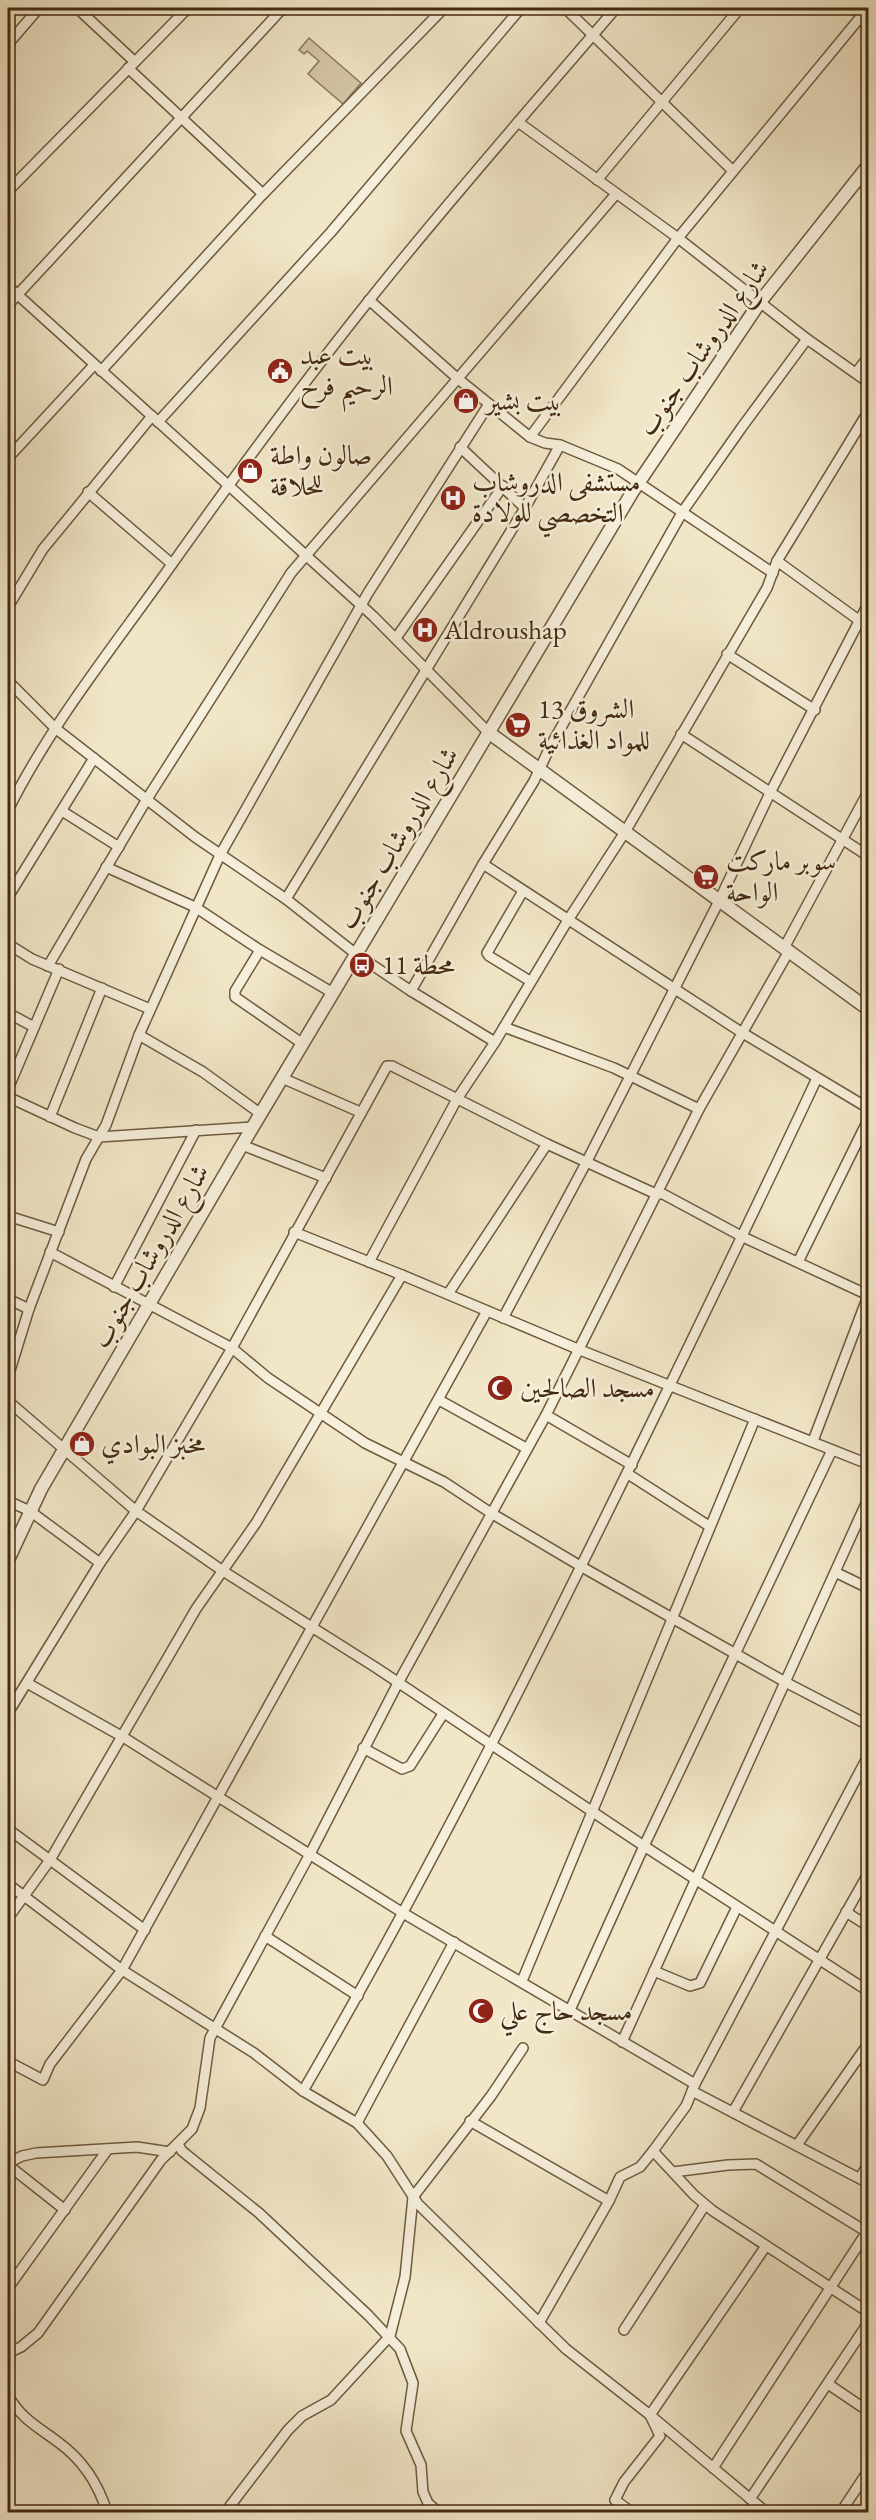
<svg xmlns="http://www.w3.org/2000/svg" width="876" height="2520" font-family="'EB Garamond',Amiri,serif">
  <style>
    .green { fill: #d4c7a9; stroke: #8c785d; stroke-width: 1.5 }
    .lines { fill: none; stroke-linecap: round; stroke-linejoin: round }
    .minor-casing { stroke: #6f593f; stroke-width: 12 }
    .tertiary-casing { stroke: #6f593f; stroke-width: 15 }
    .minor { stroke: #f6efdb; stroke-width: 9 }
    .tertiary { stroke: #f6efdb; stroke-width: 12 }
    .labels { text-anchor: middle; stroke-width: 5; stroke-linejoin: round; paint-order: stroke }
    .street-label { font-size: 27px; fill: #442a11; stroke: #f6efdb }
    .poi-label { font-size: 27px; fill: #442a11; stroke: #f6efdb; text-anchor: start }
  </style>
  <rect width="100%" height="100%" fill="#f1e7c8"/>
  <filter id="stains"><feTurbulence type="fractalNoise" baseFrequency=".00333" numOctaves="4"/><feColorMatrix values="0 0 0 0 .2 0 0 0 0 .09 0 0 0 0 .02 0 0 0 .5 -.17"/></filter>
  <radialGradient id="worn" r=".72"><stop offset=".6" stop-color="#630" stop-opacity="0"/><stop offset="1" stop-color="#630" stop-opacity=".3"/></radialGradient>
  <polygon class="green" points="309,38 361,83 343,104 308,74 319,61 307,51 304,54 299,50"/>
  <g class="lines">
    <g class="minor-casing">
      <g id="minor">
        <polyline points="77,8 135,62"/>
        <polyline points="565,8 733,171"/>
        <polyline points="8,44 39,8"/>
        <polyline points="128,68 263,194"/>
        <polyline points="518,122 678,238 807,339 868,382"/>
        <polyline points="597,180 740,8"/>
        <polyline points="8,191 188,8"/>
        <polyline points="8,286 373,616 488,732"/>
        <polyline points="369,300 457,378 530,437 545,443 560,445 618,469 773,573"/>
        <polyline points="8,305 283,8"/>
        <polyline points="101,371 263,194 444,8"/>
        <polyline points="856,373 868,357"/>
        <polyline points="158,422 331,232 521,8"/>
        <polyline points="530,437 678,238 868,8"/>
        <polyline points="460,447 525,508"/>
        <polyline points="8,458 94,365"/>
        <polyline points="88,492 172,564"/>
        <polyline points="777,561 860,621"/>
        <polyline points="8,607 43,549 152,416"/>
        <polyline points="396,638 503,486"/>
        <polyline points="727,654 815,710"/>
        <polyline points="8,681 55,728 195,837 286,899 356,954 411,991 495,1042"/>
        <polyline points="681,734 868,856"/>
        <path d="M8 810C50 726 110 651 165 574 231 481 299 388 371 298 450 199 534 104 616 8"/>
        <polyline points="62,811 119,847"/>
        <polyline points="483,864 741,1032 868,1108"/>
        <polyline points="106,867 195,907 260,950 333,993"/>
        <polyline points="523,891 487,953 489,956 530,981"/>
        <polyline points="8,897 94,758"/>
        <polyline points="286,899 525,508 560,445"/>
        <polyline points="8,944 32,959 150,1009"/>
        <polyline points="784,948 868,792"/>
        <polyline points="260,950 235,991 235,997 303,1044"/>
        <polyline points="48,966 147,799 291,573 616,194"/>
        <polyline points="411,991 483,864 534,781 550,747 683,511 742,427 807,339"/>
        <polyline points="8,1013 34,1027"/>
        <polyline points="504,1027 614,1068 699,1109"/>
        <polyline points="139,1035 203,1072 261,1114"/>
        <polyline points="282,1078 360,1112"/>
        <polyline points="8,1089 59,969"/>
        <polyline points="8,1097 75,1128 99,1137 253,1127"/>
        <polyline points="50,1117 102,988"/>
        <polyline points="242,1145 326,1178"/>
        <polyline points="8,1216 59,1232"/>
        <polyline points="294,1232 402,1275 580,1350 868,1464"/>
        <polyline points="50,1252 232,1348 268,1378 365,1443 444,1482 491,1513 582,1567 787,1683 868,1725"/>
        <polyline points="369,1262 457,1099 495,1042 568,920 625,832 767,588 777,561 868,412"/>
        <polyline points="798,1262 868,1120"/>
        <polyline points="114,1287 196,1130"/>
        <polyline points="448,1294 547,1144"/>
        <polyline points="8,1299 29,1309"/>
        <polyline points="503,1318 586,1163 719,901 771,791 868,604"/>
        <polyline points="8,1377 29,1309 86,1159 106,1125 139,1035 220,855 368,593 489,404"/>
        <polyline points="439,1400 526,1448"/>
        <polyline points="8,1401 136,1511 223,1571 375,1667 644,1846 868,1991"/>
        <polyline points="546,1415 632,1465"/>
        <polyline points="813,1441 868,1296"/>
        <polyline points="628,1474 709,1526"/>
        <polyline points="8,1501 30,1511 100,1563"/>
        <polyline points="837,1573 868,1588"/>
        <polyline points="27,1683 123,1737 403,1913 695,2084"/>
        <polyline points="8,1713 100,1563 136,1511 232,1348 387,1066 392,1066 547,1144 656,1194 663,1194 743,1237 868,1295"/>
        <polyline points="363,1748 402,1769 410,1766 443,1714"/>
        <polyline points="8,1829 145,1930"/>
        <polyline points="8,1884 122,1970 254,2053 303,2091 357,2123 387,2156 418,2204 566,2349 650,2415 766,2512"/>
        <polyline points="846,1912 868,1926"/>
        <polyline points="8,1918 50,1860 196,1609 256,1523 402,1275"/>
        <polyline points="265,1936 358,1996"/>
        <polyline points="654,1971 690,1986 700,1983 737,1907"/>
        <polyline points="522,1981 755,1419"/>
        <polyline points="570,2010 644,1846 832,1450"/>
        <polyline points="622,2042 868,1499"/>
        <polyline points="8,2065 11,2063 43,2080 50,2064 122,1970 487,1311"/>
        <path d="M303 2091C436 1862 553 1625 669 1387 719 1284 769 1181 817 1078"/>
        <polyline points="692,2091 868,2183"/>
        <polyline points="733,2112 868,1874"/>
        <polyline points="470,2121 609,2201"/>
        <polyline points="357,2123 454,1942"/>
        <polyline points="178,2144 182,2151 259,2213 368,2315 400,2349 413,2383 406,2431 421,2465 423,2492 428,2503 438,2512"/>
        <polyline points="797,2145 868,2044"/>
        <polyline points="653,2151 694,2195 713,2211 868,2312"/>
        <polyline points="8,2163 22,2156 36,2153 137,2147 170,2152"/>
        <polyline points="8,2165 65,2210"/>
        <polyline points="673,2172 728,2165 756,2164 867,2232"/>
        <polyline points="860,2178 868,2164"/>
        <polyline points="8,2288 108,2149"/>
        <polyline points="539,2323 609,2201 620,2177 640,2167 653,2151 686,2106 695,2084 868,1756"/>
        <polyline points="624,2330 705,2205"/>
        <polyline points="8,2353 21,2347 38,2333 161,2160 192,2129 200,2108 210,2038 310,1854 398,1683 546,1415 699,1109 789,951"/>
        <polyline points="828,2384 868,2411"/>
        <path d="M8 2395C20 2418 38 2427 58 2442 83 2460 98 2483 107 2512"/>
        <polyline points="713,2468 868,2230"/>
        <polyline points="750,2499 868,2323"/>
        <polyline points="230,2512 230,2506 288,2430 302,2416 331,2400 390,2336 405,2277 413,2197 491,2096 523,2048"/>
        <polyline points="623,2512 626,2508 615,2500 624,2482 660,2436 650,2415 766,2246"/>
        <polyline points="841,2512 868,2471"/>
      </g>
    </g>
    <g class="tertiary-casing">
      <g id="tertiary">
        <polyline points="488,732 868,1009"/>
        <polyline points="8,1560 41,1489 242,1145 633,491 760,302 868,166"/>
      </g>
    </g>
    <use href="#minor" class="minor"/>
    <use href="#tertiary" class="tertiary"/>
  </g>
  <defs>
    <g id="civic-disc" transform="scale(1.35)"><circle r="9.5" fill="#8f2418" stroke="#f6efdb"/><path d="M-.6-6.5H3V-4.5H.6V-3L4-1V1h2V6H-6V1h2V-1L-.6-3ZM-1.2 2.5V6h2.4V2.5Z" fill="#fff"/></g>
    <g id="shop-disc" transform="scale(1.35)"><circle r="9.5" fill="#8f2418" stroke="#f6efdb"/><path d="M-5-2.5h2.3a2.7 3.5 0 0 1 5.4 0H5L5.5 6h-11ZM-1.5-2.5h3a1.5 2.3 0 0 0-3 0Z" fill="#fff"/></g>
    <g id="hospital-disc" transform="scale(1.35)"><circle r="9.5" fill="#8f2418" stroke="#f6efdb"/><path d="M-5-5h3v3.5h4V-5h3V5h-3V1.5h-4V5h-3Z" fill="#fff"/></g>
    <g id="supermarket-disc" transform="scale(1.35)"><circle r="9.5" fill="#8f2418" stroke="#f6efdb"/><path d="M-6-5.5h2.5l.6 2H6L4.5 2H-2.5L-4.4-4H-6ZM-1.5 3.2a1.3 1.3 0 1 0 .1 0ZM3 3.2a1.3 1.3 0 1 0 .1 0Z" fill="#fff"/></g>
    <g id="bus-disc" transform="scale(1.35)"><circle r="9.5" fill="#8f2418" stroke="#f6efdb"/><path d="M-5-6H5V4H4V6H2V4H-2V6H-4V4H-5ZM-3.5-4V0h7V-4ZM-3.5 1.2v1.5H-2V1.2ZM2 1.2v1.5H3.5V1.2Z" fill="#fff"/></g>
    <g id="mosque-disc" transform="scale(1.35)"><circle r="9.5" fill="#8f2418" stroke="#f6efdb"/><path d="M3.5-4.9A6 6 0 1 0 3.5 4.9A5 5 0 1 1 3.5-4.9Z" fill="#fff"/></g>
  </defs>
  <g fill-rule="evenodd">
    <use href="#civic-disc" x="280" y="371"/>
    <use href="#shop-disc" x="466" y="401"/>
    <use href="#shop-disc" x="250" y="471"/>
    <use href="#hospital-disc" x="453" y="498"/>
    <use href="#hospital-disc" x="425" y="630"/>
    <use href="#supermarket-disc" x="518" y="725"/>
    <use href="#supermarket-disc" x="706" y="877"/>
    <use href="#bus-disc" x="362" y="965"/>
    <use href="#mosque-disc" x="500" y="1388"/>
    <use href="#shop-disc" x="82" y="1444"/>
    <use href="#mosque-disc" x="481" y="2011"/>
  </g>
  <g class="labels">
    <g class="street-label">
      <text transform="translate(703 348) rotate(-55)" y="9">شارع الدروشاب جنوب</text>
      <text transform="translate(398 838) rotate(-59)" y="9">شارع الدروشاب جنوب</text>
      <text transform="translate(150 1256) rotate(-60)" y="9">شارع الدروشاب جنوب</text>
    </g>
    <g class="poi-label">
      <text x="300" y="364">بيت عبد<tspan x="300" dy="31">الرحيم فرح</tspan></text>
      <text x="486" y="410">بيت بشير</text>
      <text x="270" y="464">صالون واطة<tspan x="270" dy="31">للحلاقة</tspan></text>
      <text x="472" y="491">مستشفى الدروشاب<tspan x="472" dy="31">التخصصي للولادة</tspan></text>
      <text x="444" y="639">Aldroushap</text>
      <text x="538" y="718">الشروق 13<tspan x="538" dy="31">للمواد الغذائية</tspan></text>
      <text x="726" y="870">سوبر ماركت<tspan x="726" dy="31">الواحة</tspan></text>
      <text x="382" y="974">محطة 11</text>
      <text x="520" y="1397">مسجد الصالحين</text>
      <text x="101" y="1453">مخبز البوادي</text>
      <text x="500" y="2020">مسجد حاج علي</text>
    </g>
  </g>
  <rect width="876" height="2520" fill="none" stroke="#f1e7c8" stroke-width="30"/>
  <rect x="9" y="9" width="858" height="2502" fill="none" stroke="#442a11" stroke-width="3"/>
  <rect x="15" y="15" width="846" height="2490" fill="none" stroke="#442a11" stroke-width="1.5"/>
  <rect width="100%" height="100%" filter="url(#stains)"/>
  <rect width="100%" height="100%" fill="url(#worn)"/>
</svg>
